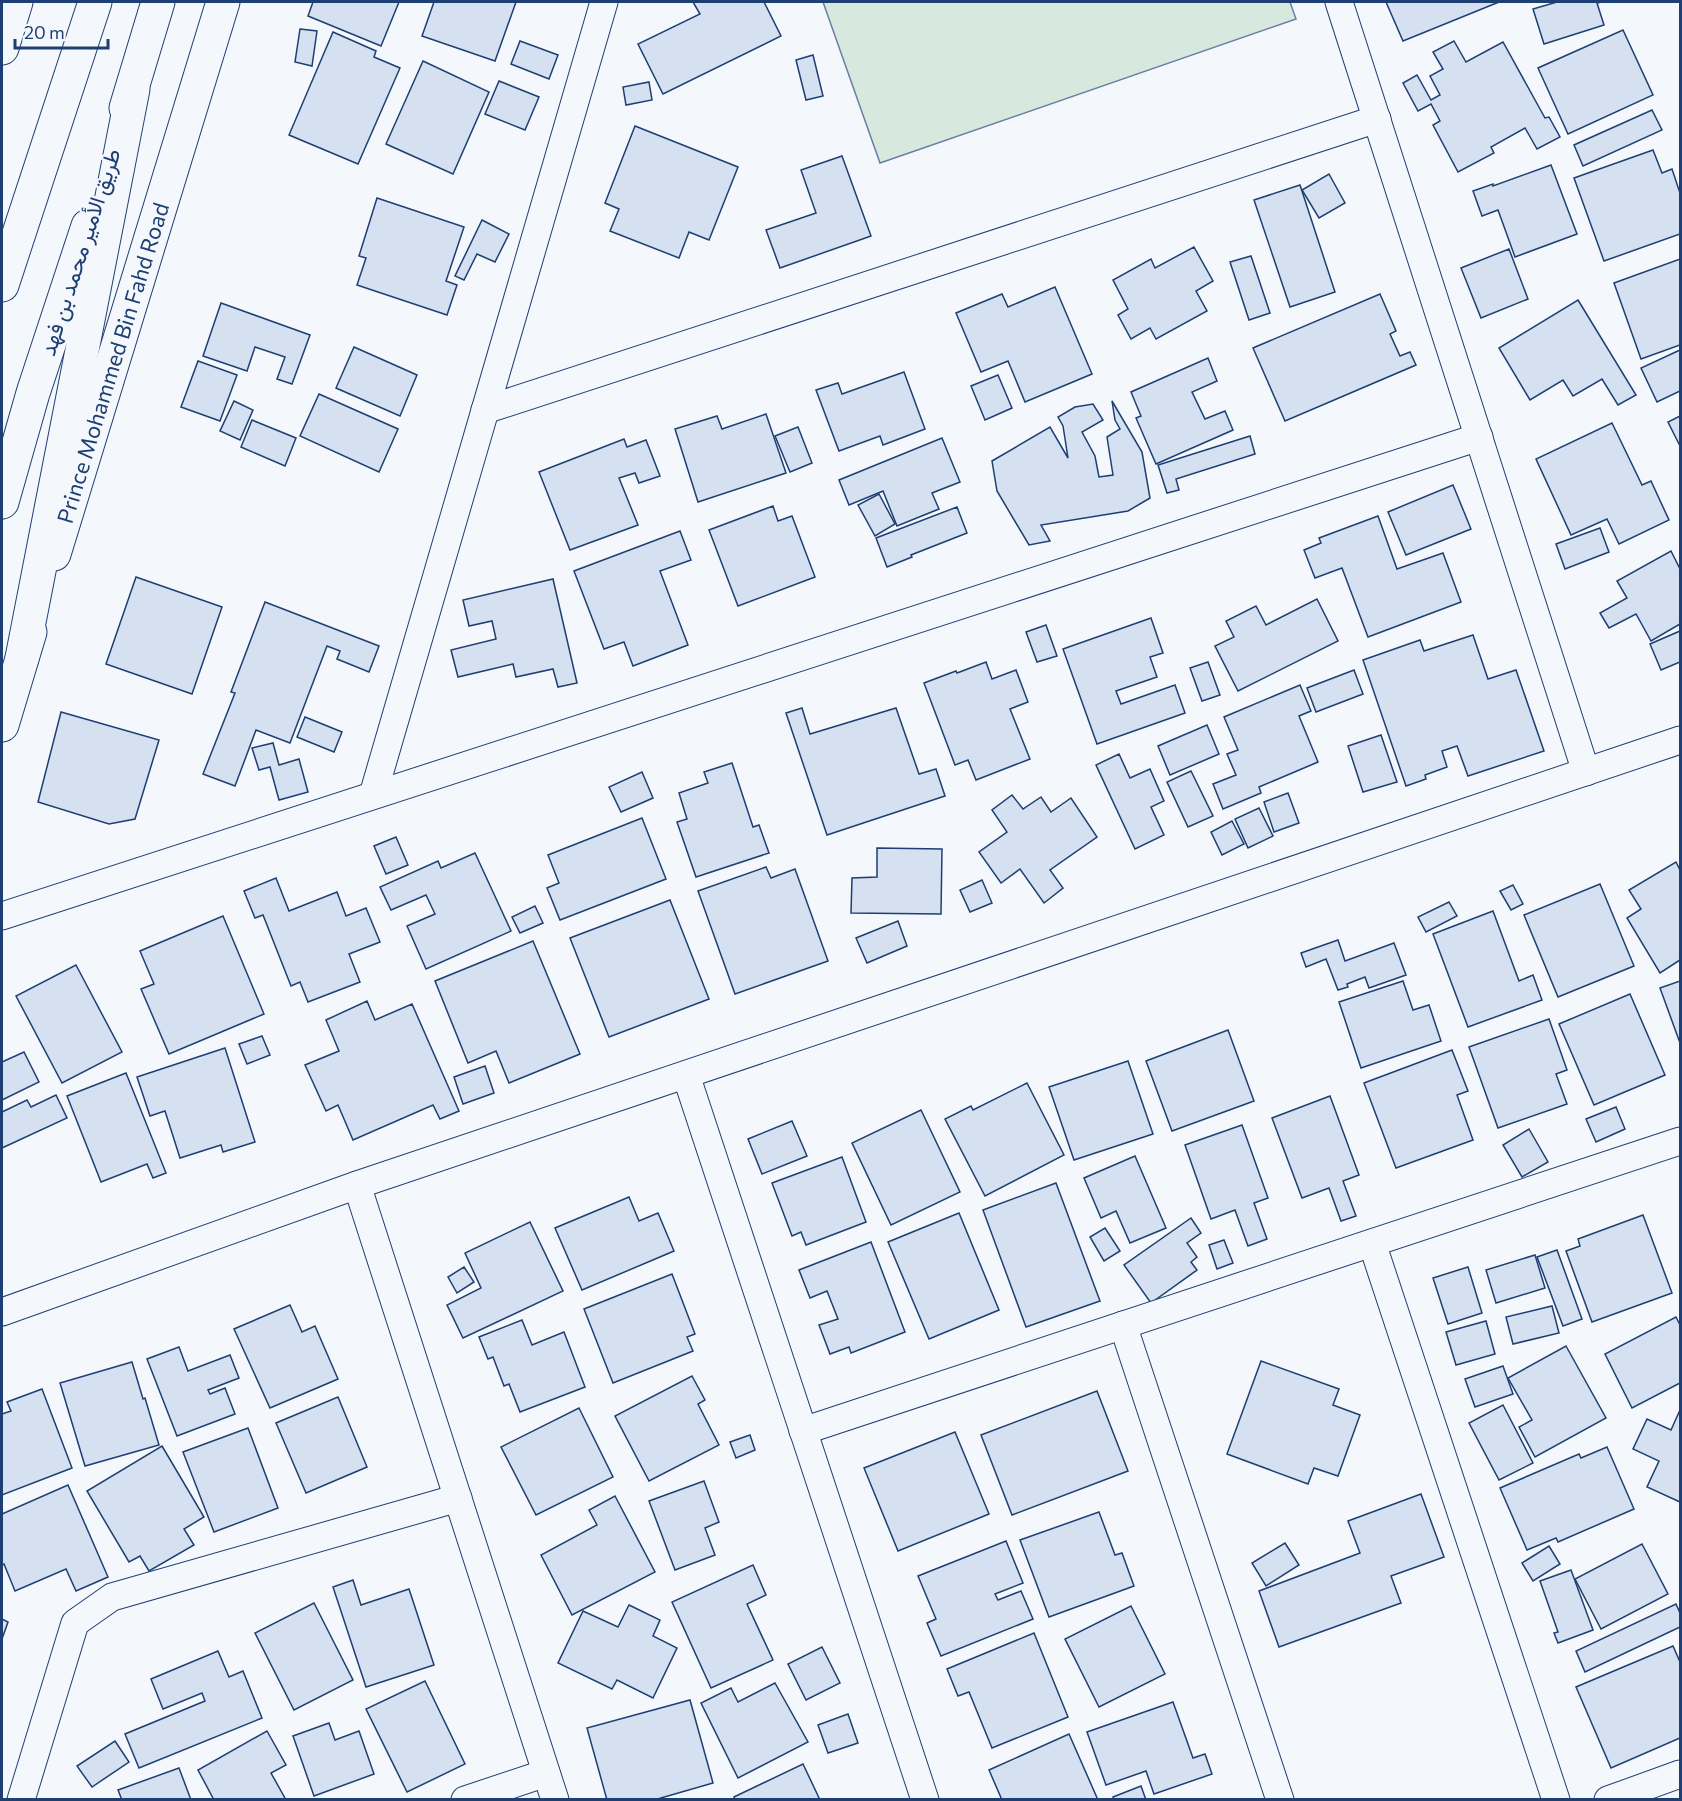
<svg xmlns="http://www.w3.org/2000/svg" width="1682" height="1801" font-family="Commissioner,Vazirmatn,sans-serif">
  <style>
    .green { fill: #d7e8df; stroke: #687fa3; stroke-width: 1.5 }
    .building { fill: #d5e0f0; stroke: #1d3f73; stroke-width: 1.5 }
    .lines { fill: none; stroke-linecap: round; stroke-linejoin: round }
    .minor-casing { stroke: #1d3f73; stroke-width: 29 }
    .secondary-casing { stroke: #1d3f73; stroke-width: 35 }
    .motorway-casing { stroke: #1d3f73; stroke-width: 35 }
    .minor { stroke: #f4f7fb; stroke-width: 27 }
    .secondary { stroke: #f4f7fb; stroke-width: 33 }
    .motorway { stroke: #f4f7fb; stroke-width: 33 }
    .labels { text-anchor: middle; stroke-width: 4.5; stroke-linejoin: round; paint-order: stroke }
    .street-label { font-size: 22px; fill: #1d3f73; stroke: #f4f7fb }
  </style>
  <rect width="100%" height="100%" fill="#f4f7fb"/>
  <polygon class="green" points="823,2 1290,2 1296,19 880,163"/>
  <g class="building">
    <polygon points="313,2 399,2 381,46 308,16"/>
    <polygon points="434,2 516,2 495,61 422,36"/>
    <polygon points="693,2 764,2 781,36 663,94 638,44 700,14"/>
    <polygon points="1386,2 1499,2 1403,41"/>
    <polygon points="1557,2 1602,2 1597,3 1604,25 1544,44 1533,9"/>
    <polygon points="300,29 317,31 312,66 295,62"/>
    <polygon points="1623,30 1653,95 1568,134 1538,68"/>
    <polygon points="333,32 376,51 374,57 400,68 358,164 289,135"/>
    <polygon points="520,41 558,55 549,79 511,64"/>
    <polygon points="1454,41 1466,62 1503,42 1545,118 1549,117 1560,137 1537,149 1525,128 1491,147 1494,153 1458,172 1433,125 1440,121 1431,104 1418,111 1403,83 1417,75 1431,100 1440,95 1430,76 1443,69 1433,52"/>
    <polygon points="813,55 823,96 806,100 796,60"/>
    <polygon points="423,61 489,92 453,174 386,144"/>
    <polygon points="499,81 539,97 525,130 485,114"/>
    <polygon points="649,82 652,100 626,105 623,87"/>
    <polygon points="1652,110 1662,130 1583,166 1574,145"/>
    <polygon points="635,126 738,167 709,240 689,232 679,258 610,231 619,209 605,203"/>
    <polygon points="1653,150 1662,173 1672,169 1680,193 1680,234 1604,261 1574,178"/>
    <polygon points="842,156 871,236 780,268 766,230 816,213 801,170"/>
    <polygon points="1551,165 1577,234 1515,257 1498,210 1482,216 1473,191 1493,184 1493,186"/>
    <polygon points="1329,174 1345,203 1319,218 1302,190"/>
    <polygon points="1300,185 1335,292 1290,307 1254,200"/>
    <polygon points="377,198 464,227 446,281 457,285 447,315 357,285 366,258 359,256"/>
    <polygon points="482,220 509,234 495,262 477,254 464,280 455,276"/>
    <polygon points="1194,247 1213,281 1196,291 1207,311 1156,339 1150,328 1131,339 1118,315 1128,309 1113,280 1151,259 1155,268"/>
    <polygon points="1509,249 1528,299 1481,318 1461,268"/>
    <polygon points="1251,256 1270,313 1249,320 1230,262"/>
    <polygon points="1680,259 1680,345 1641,359 1614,283"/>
    <polygon points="1055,287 1092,374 1025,402 1008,361 981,372 956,313 1002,294 1008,307"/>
    <polygon points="1380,294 1396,331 1390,334 1400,356 1410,352 1416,365 1285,421 1253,348"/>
    <polygon points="1578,300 1636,395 1618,405 1602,379 1573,396 1563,380 1530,400 1499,348"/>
    <polygon points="221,303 310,335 292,384 277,379 285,357 255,347 247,371 203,356"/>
    <polygon points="354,347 417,375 400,416 336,388"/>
    <polygon points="1680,350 1680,391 1657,402 1641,368"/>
    <polygon points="1208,358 1217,381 1192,392 1205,419 1225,411 1233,430 1156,464 1136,418 1141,416 1131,392"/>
    <polygon points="198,361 237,375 220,421 181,407"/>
    <polygon points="904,372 925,429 883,445 880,436 839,451 816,390 838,383 842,394"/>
    <polygon points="998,375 1012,408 985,420 971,386"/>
    <polygon points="319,394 398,429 379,472 300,436"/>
    <polygon points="234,401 253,410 240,440 220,431"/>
    <polygon points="1112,401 1142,452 1150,498 1128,511 1041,525 1050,541 1029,545 997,491 992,461 1050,427 1068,458 1063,426 1058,417 1075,407 1093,404 1103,420 1082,432 1095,456 1099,477 1113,475 1107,437 1120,429 1115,420"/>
    <polygon points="766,414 786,473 698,502 675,429 717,416 722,429"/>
    <polygon points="1680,416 1680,446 1668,422"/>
    <polygon points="252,420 296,438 285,466 241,447"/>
    <polygon points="1612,423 1642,485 1651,481 1669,520 1619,544 1607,519 1571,535 1536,459"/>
    <polygon points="798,427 812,463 790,472 775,436"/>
    <polygon points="1250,436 1255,454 1176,479 1179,490 1167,493 1158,465"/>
    <polygon points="942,438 960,482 932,493 939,509 897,526 883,491 849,505 839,480"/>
    <polygon points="624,439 627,447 646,440 660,476 639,483 635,473 619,478 638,525 570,550 539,472"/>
    <polygon points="1453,485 1471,529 1406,555 1388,512"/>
    <polygon points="879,494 895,524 875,536 858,505"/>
    <polygon points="773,506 778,521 792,516 815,577 738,606 709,530"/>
    <polygon points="957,507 967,533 911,555 912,557 887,567 876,538"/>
    <polygon points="1378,516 1397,569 1443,553 1461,602 1368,637 1342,568 1315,578 1304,550 1321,543 1319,538"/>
    <polygon points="1600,528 1609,552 1565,569 1556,544"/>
    <polygon points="680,531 691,560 660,571 688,645 633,666 624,642 604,649 574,571"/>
    <polygon points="1671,551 1680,569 1680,624 1651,641 1636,614 1609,628 1600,613 1627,598 1617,581"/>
    <polygon points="136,577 222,607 192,694 106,664"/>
    <polygon points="553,579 577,683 558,687 553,669 516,677 513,664 458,677 451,650 496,639 492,621 469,626 463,600"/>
    <polygon points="1317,599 1338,641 1238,691 1215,646 1234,637 1226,621 1256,606 1266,625"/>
    <polygon points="265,602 379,646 369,672 337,659 340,651 327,646 290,743 256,730 235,786 203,774 235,693 231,692"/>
    <polygon points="1151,618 1163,653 1150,657 1157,677 1116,691 1121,704 1175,685 1185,713 1097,744 1063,649"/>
    <polygon points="1046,625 1057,656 1037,662 1026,632"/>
    <polygon points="1680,631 1680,662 1661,670 1650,644"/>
    <polygon points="1473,635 1488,679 1516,670 1544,751 1468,776 1457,746 1442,751 1447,767 1425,775 1426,779 1406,786 1363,660 1420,640 1424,651"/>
    <polygon points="986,662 992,679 1016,670 1028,702 1010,709 1030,759 976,780 968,760 955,765 924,683 956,671 957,673"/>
    <polygon points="1208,662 1220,695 1202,701 1190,668"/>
    <polygon points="1354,670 1363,694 1316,712 1307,688"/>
    <polygon points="1300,685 1311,711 1299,716 1318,762 1259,787 1261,793 1223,809 1213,784 1236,775 1227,754 1238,750 1224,717"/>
    <polygon points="802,708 810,734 896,708 919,774 936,769 945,796 827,835 786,713"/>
    <polygon points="61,712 159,740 135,819 109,824 38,802"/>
    <polygon points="305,717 342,732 334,752 297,737"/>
    <polygon points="1207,725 1219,754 1170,775 1158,746"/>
    <polygon points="1381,735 1397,782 1363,792 1348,746"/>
    <polygon points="273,743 279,765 299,759 308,792 279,800 270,767 259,770 252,748"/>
    <polygon points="1119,754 1130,778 1150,769 1164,801 1151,807 1164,835 1135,849 1096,765"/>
    <polygon points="732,763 753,827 759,825 769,853 696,877 677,822 687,819 679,793 708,783 704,772"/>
    <polygon points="1191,771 1213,816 1188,827 1167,782"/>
    <polygon points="642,772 653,798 621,812 609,787"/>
    <polygon points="1288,793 1299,823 1274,832 1264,802"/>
    <polygon points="1012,795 1023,809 1041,797 1051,812 1071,798 1097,837 1050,870 1063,888 1044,903 1020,869 1001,883 979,852 1007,832 992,810"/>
    <polygon points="1259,808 1273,836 1248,848 1235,819"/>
    <polygon points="642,818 666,879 560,920 547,888 559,883 548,855"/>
    <polygon points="1232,821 1244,844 1222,855 1211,832"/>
    <polygon points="396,837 408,865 386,874 374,846"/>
    <polygon points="877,848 942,849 941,914 851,913 852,878 877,877"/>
    <polygon points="475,853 511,931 426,969 407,926 435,914 426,895 391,910 380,887 438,861 441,868"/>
    <polygon points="1676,862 1680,870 1680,960 1660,973 1627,918 1641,909 1629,890"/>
    <polygon points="766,867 771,878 795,869 828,961 735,994 698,891"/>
    <polygon points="276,878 289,911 337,892 346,916 366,908 380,942 349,954 360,982 308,1002 300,982 291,986 263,915 255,918 244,891"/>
    <polygon points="982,880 992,903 970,912 960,890"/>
    <polygon points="1600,884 1634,966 1558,997 1524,915"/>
    <polygon points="1513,885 1523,904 1511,910 1500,891"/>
    <polygon points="670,900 709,999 609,1037 570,938"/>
    <polygon points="1449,902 1457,916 1426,932 1418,917"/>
    <polygon points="535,906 543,923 520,933 512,917"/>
    <polygon points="1493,911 1519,981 1533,975 1542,1000 1468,1027 1433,934"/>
    <polygon points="223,916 264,1014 169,1054 141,989 154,984 140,951"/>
    <polygon points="898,921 907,946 867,963 856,938"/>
    <polygon points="1338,940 1345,961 1394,943 1406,975 1369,988 1365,977 1347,984 1348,987 1338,990 1326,959 1306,967 1301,953"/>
    <polygon points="533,941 580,1054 509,1083 496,1051 468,1063 435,981"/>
    <polygon points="76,965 122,1052 62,1083 16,996"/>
    <polygon points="1403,981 1413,1010 1429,1005 1441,1041 1361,1068 1339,1002"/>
    <polygon points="1680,981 1680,1043 1660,988"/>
    <polygon points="1630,994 1665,1075 1594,1105 1559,1024"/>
    <polygon points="367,1001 375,1020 412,1004 459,1111 440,1119 433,1105 353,1140 338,1105 326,1111 305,1065 339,1051 326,1020"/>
    <polygon points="1549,1019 1567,1070 1556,1074 1567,1104 1498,1128 1469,1047"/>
    <polygon points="1228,1030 1254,1101 1172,1131 1146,1061"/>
    <polygon points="262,1036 270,1055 247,1064 239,1044"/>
    <polygon points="225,1048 255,1142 223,1152 221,1145 180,1158 165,1111 150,1116 137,1077"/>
    <polygon points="1452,1050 1468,1091 1457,1095 1473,1140 1396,1168 1364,1083"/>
    <polygon points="24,1052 39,1082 2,1100 2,1062"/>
    <polygon points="1128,1061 1153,1134 1074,1160 1049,1087"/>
    <polygon points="485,1066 494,1093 463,1104 454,1077"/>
    <polygon points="126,1073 166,1173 153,1178 147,1164 101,1182 67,1096"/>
    <polygon points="1027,1083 1064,1155 985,1196 945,1119 971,1106 973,1110"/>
    <polygon points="56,1095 67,1118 2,1148 2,1112 27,1100 31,1107"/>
    <polygon points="1330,1096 1359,1175 1343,1181 1356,1216 1341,1221 1329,1188 1302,1198 1272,1118"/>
    <polygon points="1616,1107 1625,1129 1596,1142 1586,1119"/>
    <polygon points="921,1110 960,1192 891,1225 852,1143"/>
    <polygon points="792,1121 807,1156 762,1174 748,1139"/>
    <polygon points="1242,1125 1268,1198 1254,1203 1267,1239 1248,1246 1235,1210 1211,1219 1185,1145"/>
    <polygon points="1529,1129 1548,1162 1522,1177 1503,1145"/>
    <polygon points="1135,1156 1166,1228 1130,1243 1116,1211 1101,1218 1084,1178"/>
    <polygon points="842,1157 866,1222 806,1245 801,1232 792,1236 772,1183"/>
    <polygon points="1056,1183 1100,1301 1026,1327 983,1210"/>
    <polygon points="629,1197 639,1221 658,1213 674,1251 582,1290 555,1228"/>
    <polygon points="959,1213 999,1310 929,1339 888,1242"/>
    <polygon points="1643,1215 1672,1293 1592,1322 1566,1251 1580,1246 1578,1239"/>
    <polygon points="1191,1218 1201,1233 1187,1243 1197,1257 1191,1262 1197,1270 1151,1303 1124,1265"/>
    <polygon points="530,1222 563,1291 463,1338 447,1305 481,1288 465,1253"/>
    <polygon points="1105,1228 1120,1251 1104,1261 1090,1237"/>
    <polygon points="1224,1240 1233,1263 1217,1269 1209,1245"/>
    <polygon points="871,1242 905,1332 851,1353 849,1347 830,1354 819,1325 838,1319 827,1291 810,1298 799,1270"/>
    <polygon points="1557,1250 1582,1319 1563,1326 1537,1257"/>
    <polygon points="1535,1255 1545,1288 1496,1303 1486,1270"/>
    <polygon points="464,1267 474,1282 457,1293 448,1277"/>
    <polygon points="1468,1267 1482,1313 1448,1324 1433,1278"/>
    <polygon points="672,1274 695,1334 687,1337 693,1351 613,1383 584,1309"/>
    <polygon points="290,1305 302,1332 315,1326 338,1379 270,1408 234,1329"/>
    <polygon points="1552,1306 1559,1333 1513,1344 1506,1317"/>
    <polygon points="1676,1317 1680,1325 1680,1383 1632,1408 1605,1354"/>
    <polygon points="522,1320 532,1345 564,1332 585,1387 520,1412 509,1384 504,1386 493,1357 488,1359 479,1337"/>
    <polygon points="1486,1321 1495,1354 1456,1365 1446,1332"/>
    <polygon points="1566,1346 1606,1418 1535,1457 1519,1427 1532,1420 1508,1378"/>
    <polygon points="179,1347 188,1371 230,1355 239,1378 208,1390 210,1394 225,1388 235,1414 177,1436 147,1359"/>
    <polygon points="1261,1361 1339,1389 1333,1405 1360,1415 1338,1476 1314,1468 1308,1484 1227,1454"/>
    <polygon points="132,1362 143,1399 145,1398 159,1445 85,1466 60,1383"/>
    <polygon points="1503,1366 1513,1394 1475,1407 1465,1379"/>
    <polygon points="692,1376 705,1400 698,1404 719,1445 649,1481 615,1416"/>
    <polygon points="42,1389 72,1468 2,1495 2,1414 11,1411 7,1402"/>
    <polygon points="1097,1391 1128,1471 1012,1515 981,1435"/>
    <polygon points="338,1397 367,1467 306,1493 276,1423"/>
    <polygon points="1503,1405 1533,1463 1499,1480 1469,1423"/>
    <polygon points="579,1408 613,1477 536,1515 501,1447"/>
    <polygon points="1680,1410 1680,1502 1647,1487 1659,1461 1633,1449 1647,1419 1671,1430"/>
    <polygon points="248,1428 278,1508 214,1532 183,1452"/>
    <polygon points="955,1432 989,1514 898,1551 864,1468"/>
    <polygon points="750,1435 755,1450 736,1458 730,1442"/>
    <polygon points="162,1446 204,1517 184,1529 194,1545 149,1571 140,1556 129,1562 87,1491"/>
    <polygon points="1607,1447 1634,1509 1558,1542 1556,1538 1527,1550 1500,1488 1579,1454 1581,1458"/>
    <polygon points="704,1481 719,1522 705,1528 715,1555 675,1570 649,1501"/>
    <polygon points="68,1485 108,1577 76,1591 66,1569 15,1591 4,1564 2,1565 2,1514"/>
    <polygon points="1421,1494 1444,1557 1391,1576 1401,1603 1279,1647 1259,1591 1360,1553 1348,1521"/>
    <polygon points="615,1496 655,1572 572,1615 541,1555 597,1525 589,1510"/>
    <polygon points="1099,1512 1115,1555 1122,1553 1134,1586 1049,1617 1020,1540"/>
    <polygon points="1006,1541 1023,1583 995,1594 998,1600 1021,1591 1033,1619 941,1656 927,1623 936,1619 918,1576"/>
    <polygon points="1285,1543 1299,1565 1266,1586 1252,1563"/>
    <polygon points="1642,1544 1668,1594 1601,1629 1575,1579"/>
    <polygon points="1549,1546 1560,1564 1533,1581 1522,1563"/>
    <polygon points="753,1565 766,1595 747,1604 773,1660 711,1688 672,1602"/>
    <polygon points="1571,1570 1593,1630 1558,1643 1554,1633 1558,1632 1540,1581"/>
    <polygon points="353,1580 361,1605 409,1589 434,1665 366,1687 333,1587"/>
    <polygon points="314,1603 353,1680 294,1710 255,1633"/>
    <polygon points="1676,1604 1680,1613 1680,1627 1585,1672 1576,1651"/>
    <polygon points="629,1605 660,1620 653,1636 677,1648 653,1698 617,1680 612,1689 558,1663 583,1611 618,1627"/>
    <polygon points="1131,1606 1165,1674 1099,1707 1065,1639"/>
    <polygon points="2,1619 8,1622 2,1639"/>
    <polygon points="1034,1633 1068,1717 992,1748 969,1692 958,1696 947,1669"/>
    <polygon points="1673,1646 1680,1662 1680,1738 1611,1768 1576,1687"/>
    <polygon points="822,1647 840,1683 806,1700 788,1664"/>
    <polygon points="218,1651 229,1677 243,1671 262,1718 139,1768 125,1734 205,1701 202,1693 163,1709 151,1679"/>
    <polygon points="425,1681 465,1764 407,1792 366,1709"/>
    <polygon points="775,1683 808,1742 738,1778 701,1703 731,1688 738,1702"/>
    <polygon points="690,1700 713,1783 654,1800 607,1800 587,1728"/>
    <polygon points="1173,1702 1193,1758 1205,1754 1212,1774 1154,1794 1146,1771 1106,1785 1087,1732"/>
    <polygon points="848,1714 858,1743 828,1753 818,1725"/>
    <polygon points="329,1723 335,1740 359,1731 374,1774 314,1796 293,1736"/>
    <polygon points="267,1731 286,1765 271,1773 286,1800 214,1800 198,1770"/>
    <polygon points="1069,1734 1098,1800 1002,1800 989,1770"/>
    <polygon points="115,1741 129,1762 92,1787 77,1766"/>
    <polygon points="803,1764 820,1800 735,1800 734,1797"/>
    <polygon points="179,1768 191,1800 122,1800 118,1790"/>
    <polygon points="1141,1786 1146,1800 1114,1800 1113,1797"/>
  </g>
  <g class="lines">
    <g class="minor-casing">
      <g id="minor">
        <polyline points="1339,2 1586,772"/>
        <polyline points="485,410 1377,119"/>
        <polyline points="373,795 604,2"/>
        <polyline points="2,916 1479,437"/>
        <polyline points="686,1075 925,1800"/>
        <polyline points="357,1185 555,1800"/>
        <polyline points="1372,1243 1556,1800"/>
        <polyline points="2,1312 357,1185 1680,740"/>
        <polyline points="1123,1325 1280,1800"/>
        <polyline points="803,1431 1680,1141"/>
        <polyline points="21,1800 75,1623 112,1597 458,1498"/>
        <polyline points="465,1800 546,1773"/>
        <polyline points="1608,1800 1680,1774"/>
      </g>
    </g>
    <g class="secondary-casing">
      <g id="secondary">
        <polyline points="2,48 16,2"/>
        <polyline points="54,554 223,2"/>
        <polyline points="2,725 30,632"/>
      </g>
    </g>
    <g class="motorway-casing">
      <g id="motorway">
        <polyline points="126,108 158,2"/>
        <polyline points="2,285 95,2"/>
        <polyline points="2,502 33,393 88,226"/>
        <polyline points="22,658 133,89"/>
      </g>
    </g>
    <use href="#minor" class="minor"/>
    <use href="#secondary" class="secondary"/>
    <use href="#motorway" class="motorway"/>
  </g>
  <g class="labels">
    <g class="street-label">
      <text transform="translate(80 252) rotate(-72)" y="8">طريق الأمير محمد بن فهد</text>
      <text transform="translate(113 363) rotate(-73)" y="8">Prince Mohammed Bin Fahd Road</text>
    </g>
  </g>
  <rect width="1682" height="1801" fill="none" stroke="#1d3f73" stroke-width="6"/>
  <path d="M15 39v9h93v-9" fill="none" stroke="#1d3f73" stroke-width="3"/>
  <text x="24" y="39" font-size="18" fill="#1d3f73" stroke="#f4f7fb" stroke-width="4.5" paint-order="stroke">20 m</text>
</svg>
